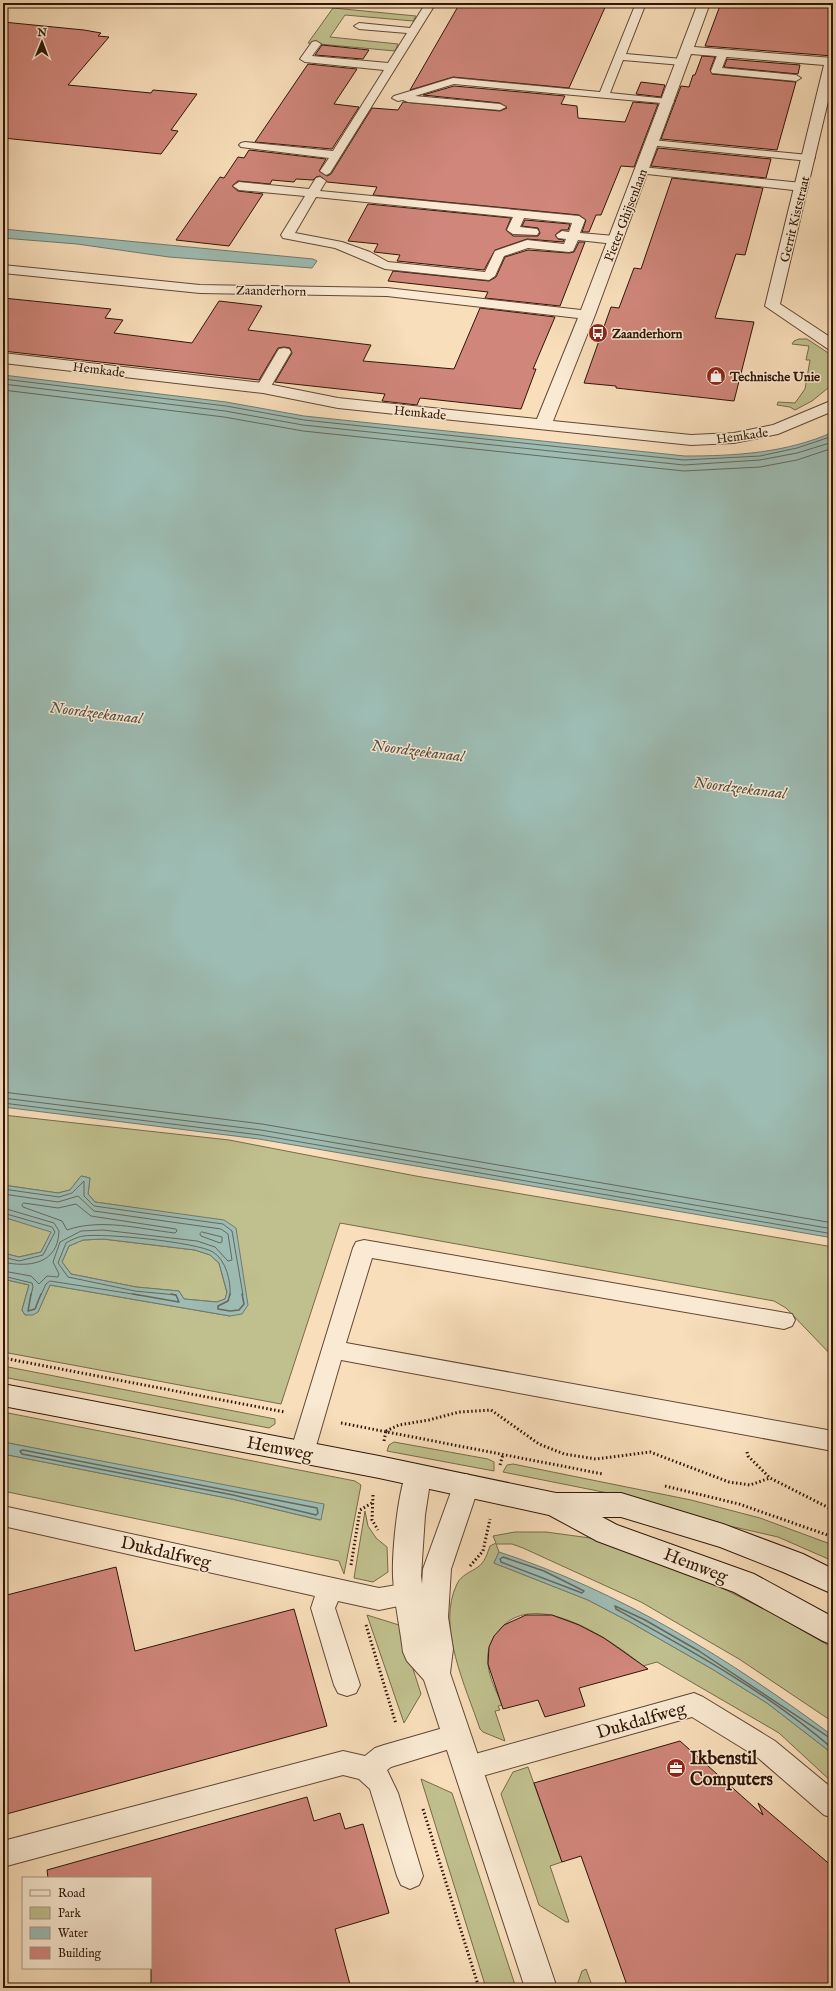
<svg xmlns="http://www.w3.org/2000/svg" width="836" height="1991" font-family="'IM FELL English',serif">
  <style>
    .green { fill: #c0c08e; stroke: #786a4a }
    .water { fill: #9dbcb3; stroke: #71796e; fill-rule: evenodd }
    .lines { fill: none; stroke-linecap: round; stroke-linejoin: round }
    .shore-far1 { stroke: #66685d; stroke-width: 1 }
    .shore { stroke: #66685d; stroke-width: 1.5 }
    .building { fill: #d0867b; stroke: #301507 }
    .lane-casing { stroke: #624734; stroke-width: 2 }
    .street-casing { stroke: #624734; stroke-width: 2 }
    .secondary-casing { stroke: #301507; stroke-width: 2 }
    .path { stroke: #301507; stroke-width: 3; stroke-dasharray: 1.5 2.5; stroke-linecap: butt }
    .lane { fill: #faead3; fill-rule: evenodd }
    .street { fill: #faead3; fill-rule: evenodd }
    .secondary { fill: #faead3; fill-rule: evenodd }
    .labels { text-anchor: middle; stroke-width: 3; stroke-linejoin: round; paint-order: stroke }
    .far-street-label { font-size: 13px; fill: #301507; stroke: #faead3 }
    .far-poi-label { font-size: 13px; font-weight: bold; fill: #301507; stroke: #faead3; text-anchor: start }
    .water-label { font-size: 16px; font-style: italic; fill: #564f43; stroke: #faead3 }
    .near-street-label { font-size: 18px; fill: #301507; stroke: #faead3 }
    .near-poi-label { font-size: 18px; font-weight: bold; fill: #301507; stroke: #faead3; text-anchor: start }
  </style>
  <rect width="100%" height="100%" fill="#f8debb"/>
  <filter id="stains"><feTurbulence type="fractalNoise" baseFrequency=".005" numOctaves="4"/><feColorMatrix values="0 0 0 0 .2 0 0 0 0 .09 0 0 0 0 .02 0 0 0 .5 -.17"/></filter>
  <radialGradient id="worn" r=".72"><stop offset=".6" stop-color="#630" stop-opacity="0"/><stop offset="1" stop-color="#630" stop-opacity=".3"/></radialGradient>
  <g class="green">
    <polygon points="333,8 416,16 413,21 345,15 330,37 398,44 395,51 308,43"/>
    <polygon points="799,339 807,339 833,356 833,384 812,401 795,410 790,407 777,405 778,402 795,403 805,389 810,360 806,360 809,346 792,344 794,341"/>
    <polygon points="3,1115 229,1140 416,1176 833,1247 833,1357 786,1308 774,1301 340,1223 281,1404 3,1352 3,1279 29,1285 22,1310 25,1315 38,1312 50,1285 230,1316 224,1221 95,1202 88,1194 90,1178 81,1176 70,1190 58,1193 3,1185"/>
    <polygon points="3,1217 52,1231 41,1252 19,1257 3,1253"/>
    <polygon points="103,1239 195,1250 210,1255 219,1263 227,1293 225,1299 217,1302 184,1299 179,1291 136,1287 71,1274 62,1262 69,1246 83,1240"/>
    <polygon points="3,1366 275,1419 275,1424 269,1428 3,1377"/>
    <polygon points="3,1412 355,1481 361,1485 344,1574 339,1561 3,1491 3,1454 232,1499 320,1520 324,1505 3,1442"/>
    <polygon points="394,1442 488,1459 494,1462 494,1471 387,1451 389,1445"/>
    <polygon points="513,1464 691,1500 760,1518 833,1545 833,1561 778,1537 712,1522 623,1496 503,1472 507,1465"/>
    <polygon points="365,1511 368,1526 376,1538 387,1547 388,1572 373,1582 354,1578"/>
    <path d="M515 1532H546L605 1540 700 1577 774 1614 833 1648V1722L739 1659 641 1602 523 1548 512 1544H496L499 1552 494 1563 588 1600 630 1622 712 1669 767 1703 833 1754V1783L779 1733 657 1662 643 1666C613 1641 537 1588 501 1628 492 1639 486 1649 488 1664 489 1678 497 1692 502 1705L498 1706 500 1710 495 1711 505 1741 483 1732 480 1729C466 1687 436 1626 457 1584 461 1575 471 1572 478 1567 485 1562 487 1554 490 1546L496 1543 493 1536Z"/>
    <polygon points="367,1615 399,1625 421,1694 404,1723"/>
    <polygon points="528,1767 562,1862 550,1866 569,1922 566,1922 539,1905 501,1794 513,1772"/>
    <polygon points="421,1779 452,1793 516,1988 486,1988"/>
    <polygon points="586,1969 593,1988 576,1988 582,1971"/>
  </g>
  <g class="water">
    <polygon points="3,229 313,259 317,261 312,268 169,257 77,244 3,238"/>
    <path d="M3 375 226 402 304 416 685 456C735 456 787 453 833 432V1238L259 1139 3 1107Z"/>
    <path d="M81 1176 90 1178 88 1194 95 1202 224 1220 236 1228 248 1305 242 1314 230 1316 50 1285 38 1312 33 1315H25L22 1310 29 1285 3 1279V1253L19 1257 41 1252 51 1232 3 1217V1185L58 1193 70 1190ZM103 1239 195 1250 210 1255 219 1263 227 1292 225 1299 217 1302 184 1299 179 1291 136 1287 71 1274 62 1262 69 1246 83 1240Z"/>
    <polygon points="3,1442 324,1504 321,1520 232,1499 3,1454"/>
    <path d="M499 1552C620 1591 731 1660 833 1736V1754L767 1703 712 1669 630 1622 588 1600 494 1563Z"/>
  </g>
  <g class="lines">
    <g class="shore-far1">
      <polyline points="3,379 226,406 304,420 684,460 760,456 797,448 833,436"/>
      <polyline points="3,384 225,411 303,425 684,465 760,460 797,453 833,442"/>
      <polyline points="3,390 224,417 303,431 684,471 760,467 797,460 833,448"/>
      <polyline points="3,1092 262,1124 833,1223"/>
      <polyline points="3,1098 261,1130 833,1229"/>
      <polyline points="3,1103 260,1135 833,1234"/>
      <polyline points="3,1189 59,1197 72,1193 84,1181 84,1196 94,1206 223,1224 232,1231 243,1295"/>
      <polyline points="3,1194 58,1202 78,1196 94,1211 221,1229 228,1234 232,1260 228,1261 215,1247 197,1241 103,1230 81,1231 60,1242 53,1262 59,1274 58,1277 47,1276 39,1284 31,1276 3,1271"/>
      <path d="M24 1203 58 1208 76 1204 91 1216 176 1229 177 1231 175 1233C140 1229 101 1218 67 1230L62 1221 23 1207 22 1205Z"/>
      <path d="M3 1208 54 1223 59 1231C58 1264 29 1268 3 1262"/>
      <polyline points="3,1213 52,1227 55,1232 43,1255 19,1261 3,1257"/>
      <polygon points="202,1232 222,1237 222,1242 220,1243 201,1236 200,1234"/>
      <polyline points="3,1276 32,1283 33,1287 31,1295"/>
      <polyline points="41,1295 46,1284 50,1281 139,1295"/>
      <path d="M176 1295 135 1291 68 1277 58 1263 66 1243C71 1240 77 1237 83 1236 104 1233 196 1242 213 1252 226 1260 231 1281 230 1295"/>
    </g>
    <g class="shore">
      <polyline points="31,1294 28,1311 35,1309 41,1294"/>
      <polyline points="133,1294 179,1302 176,1295 171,1294"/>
      <polyline points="230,1294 228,1301 218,1306 218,1309 230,1311 239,1310 244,1304 242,1294"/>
      <polygon points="23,1450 317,1508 318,1513 316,1515 233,1495 22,1454 20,1451"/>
      <polygon points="503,1557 544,1571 584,1591 582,1593 501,1562 500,1559"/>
      <path d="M833 1740 699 1651 645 1620 615 1606 616 1609C692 1651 767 1692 833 1749"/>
    </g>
  </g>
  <g class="building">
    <polygon points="460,3 607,3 569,88 453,77 410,90"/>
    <polygon points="721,3 833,3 833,56 705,46"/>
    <polygon points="3,22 84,30 101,33 98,36 109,37 68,85 151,93 153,90 197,94 171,130 178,131 161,154 3,138"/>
    <polygon points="322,45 369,50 363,59 315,55"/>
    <polygon points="702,56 715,57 710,70 712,74 796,82 777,150 661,139 681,86 689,87 693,75 695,75"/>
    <polygon points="727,59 800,65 798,74 724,67"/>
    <polygon points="308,64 357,69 334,104 359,107 332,149 255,142"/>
    <polygon points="641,82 665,85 661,97 636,94"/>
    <polygon points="454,86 565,96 561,104 577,106 578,118 625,122 633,102 658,104 634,167 621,166 601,215 596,215 589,232 582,232 586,220 579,215 373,195 377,187 327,182 320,176 316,177 313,180 296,179 294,182 272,180 270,184 238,181 232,186 238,191 263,194 229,246 176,240 220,177 224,178 238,157 244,158 249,150 326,159 319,171 327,176 331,174 372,108 398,110 403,102 500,111 507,108 500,103 423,95"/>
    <polygon points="658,148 771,159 766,178 651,166"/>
    <polygon points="672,178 763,188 745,255 736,254 715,318 754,322 734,401 616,388 616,386 584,383 611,307 619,308 634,268 641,269"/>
    <polygon points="368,204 511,218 506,230 513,236 538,236 540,233 538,228 522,226 525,220 570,224 568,230 561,230 555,235 558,239 564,240 563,242 527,239 495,250 484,270 397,261 400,255 374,252 378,244 348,241"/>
    <polygon points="579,242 585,242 560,306 485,298 488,292 388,281 393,271 489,281 496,277 505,257 528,250 569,253 574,252"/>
    <polygon points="3,298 111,309 105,318 123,320 114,333 192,343 219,301 262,306 248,330 371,345 363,361 454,369 480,308 555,317 533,369 536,369 521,409 420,398 417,405 382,401 385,394 275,382 292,353 290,348 284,347 278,348 259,380 3,351"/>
    <polygon points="116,1567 135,1651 294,1609 327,1726 3,1815 3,1596"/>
    <polygon points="526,1615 552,1615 579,1625 604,1638 648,1669 579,1688 585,1706 545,1717 538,1700 503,1709 488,1664 489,1647 494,1636 504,1625"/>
    <polygon points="680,1741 763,1815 758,1803 833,1867 833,1988 628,1988 581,1856 562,1862 534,1783"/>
    <polygon points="307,1797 314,1821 340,1813 345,1829 363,1824 389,1913 335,1929 351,1988 151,1988 151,1878 48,1878 47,1870"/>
  </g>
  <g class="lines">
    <g class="lane-casing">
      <g id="lane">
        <polygon points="426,3 436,3 330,173 326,175 320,171 329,158 241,147 239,145 241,143 245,142 333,151 384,70 305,62 300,59 312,42 316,41 321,44 312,56 388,63 407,33 359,29 354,26 359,23 410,28"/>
        <polygon points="636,3 646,3 626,54 682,59 687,62 682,65 623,60 610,93 668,99 674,102 672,104 454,84 415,96 500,104 506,107 500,110 408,102 403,100 398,101 392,98 394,96 453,78 600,92"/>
        <polygon points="723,50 728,53 722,68 796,75 801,78 796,81 712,73 711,71 718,53"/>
        <polygon points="652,140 809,155 815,158 809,161 648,145 646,143 648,141"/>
        <polygon points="642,167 802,183 808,187 802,191 638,173 636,171"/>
        <path d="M320 177 326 181 320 191 579 216 585 220 580 233 615 236 621 240 615 244 578 240 573 251 569 252 528 248 504 256 495 276 489 280 385 269 335 248 283 238 281 235 305 196 239 190 233 186 239 182 309 189 316 178ZM316 197 513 217 507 230 513 234 537 235 539 232 537 229 520 227 524 218 572 223 569 232 562 231 556 235 558 238 566 239 564 244 527 240 495 251 485 272 388 262 370 252 342 242 295 233Z"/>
        <polygon points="284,348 289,349 291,352 270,388 268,391 258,391 256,388 277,352 279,349"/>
        <polygon points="364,1240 792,1314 795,1320 792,1326 784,1329 372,1258 346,1343 833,1431 833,1451 341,1360 314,1453 310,1460 302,1463 294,1460 290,1453 353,1248 356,1242"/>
        <polygon points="3,1506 379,1588 409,1583 418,1586 421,1594 418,1602 379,1610 338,1601 335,1608 360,1685 356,1693 347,1696 338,1693 334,1685 311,1608 315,1596 3,1526"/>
        <polygon points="694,1693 703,1697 775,1741 833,1789 833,1818 824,1815 757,1757 692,1717 468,1780 459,1777 455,1768 459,1759 468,1756"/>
        <polygon points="457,1724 466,1728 470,1736 466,1744 391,1767 387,1770 398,1793 423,1876 419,1885 410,1889 401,1885 397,1876 370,1789 359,1779 343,1775 3,1867 3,1841 343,1751 365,1756 375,1748 384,1745"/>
      </g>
    </g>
    <g class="street-casing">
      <g id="street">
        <polygon points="698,3 710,3 694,47 833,58 833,80 780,304 833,339 833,351 828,349 765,306 824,65 691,54 595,315 553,421 691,435 734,433 773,425 833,400 833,411 778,434 734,443 691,445 338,408 263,393 3,363 3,353 263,383 338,398 537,419 578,318 387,296 200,293 3,273 3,265 200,285 387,288 581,310"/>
        <path d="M418 1465 428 1468 431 1476 425 1515 421 1576 422 1584 423 1569 456 1478 466 1474 476 1478 479 1486 451 1569 448 1617 453 1649 450 1673 557 1988H525L424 1680 407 1661 403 1652C400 1627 394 1601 393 1576 392 1550 398 1490 408 1468Z"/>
      </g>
    </g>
    <g class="secondary-casing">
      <polygon id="secondary" points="3,1384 379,1456 556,1493 621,1493 723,1524 803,1554 833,1569 833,1594 783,1572 720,1547 621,1517 602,1517 617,1525 754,1574 833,1617 833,1645 823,1641 734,1592 597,1541 549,1515 379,1478 3,1406"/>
    </g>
    <g class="path">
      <polyline points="3,1358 285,1412"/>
      <polyline points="341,1423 603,1474"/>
      <polyline points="386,1431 399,1425 429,1420 459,1412 491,1410 539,1444 564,1454 596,1459 650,1452 729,1482 750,1485 770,1478"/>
      <polyline points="384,1441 386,1431"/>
      <polyline points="747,1452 748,1456 770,1478 833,1510"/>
      <polyline points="500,1465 503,1454"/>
      <polyline points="665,1486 739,1504 833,1537"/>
      <polyline points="373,1495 372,1520 378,1530"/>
      <polyline points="351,1565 360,1510 372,1503"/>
      <polyline points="470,1566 483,1551 490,1519"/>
      <polyline points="366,1625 396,1724"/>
      <polyline points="423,1809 479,1988"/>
    </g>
    <use href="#lane" class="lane"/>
    <use href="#street" class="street"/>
    <use href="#secondary" class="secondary"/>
  </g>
  <defs>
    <g id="bus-disc" transform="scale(1)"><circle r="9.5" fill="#8f2418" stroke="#faead3"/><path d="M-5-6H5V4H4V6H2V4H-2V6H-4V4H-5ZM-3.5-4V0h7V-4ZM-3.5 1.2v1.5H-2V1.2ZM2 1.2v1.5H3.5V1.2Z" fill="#fff"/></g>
    <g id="shop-disc" transform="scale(1)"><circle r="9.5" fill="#8f2418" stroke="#faead3"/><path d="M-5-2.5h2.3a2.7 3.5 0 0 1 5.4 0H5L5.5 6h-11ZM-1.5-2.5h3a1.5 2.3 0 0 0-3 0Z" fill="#fff"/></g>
    <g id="office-disc" transform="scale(1)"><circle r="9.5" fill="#8f2418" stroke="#faead3"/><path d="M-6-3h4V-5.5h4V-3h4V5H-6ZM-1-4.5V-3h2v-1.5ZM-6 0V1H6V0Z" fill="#fff"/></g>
  </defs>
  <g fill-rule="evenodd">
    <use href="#bus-disc" x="598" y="333"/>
    <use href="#shop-disc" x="716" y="376"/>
    <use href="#office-disc" x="676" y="1768"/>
  </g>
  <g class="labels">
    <g class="far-street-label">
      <text transform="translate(625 215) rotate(-69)" y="5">Pieter Ghijsenlaan</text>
      <text transform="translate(794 219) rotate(-76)" y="5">Gerrit Kiststraat</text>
      <text transform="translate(271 290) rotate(1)" y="5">Zaanderhorn</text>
      <text transform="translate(99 369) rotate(7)" y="5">Hemkade</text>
      <text transform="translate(420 412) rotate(6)" y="5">Hemkade</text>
      <text transform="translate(742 435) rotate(-8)" y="5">Hemkade</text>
    </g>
    <g class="far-poi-label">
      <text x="612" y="338">Zaanderhorn</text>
      <text x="730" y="381">Technische Unie</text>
    </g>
    <g class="water-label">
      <text transform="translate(96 712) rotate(7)" y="6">Noordzeekanaal</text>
      <text transform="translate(418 750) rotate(7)" y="6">Noordzeekanaal</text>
      <text transform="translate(740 787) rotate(7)" y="6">Noordzeekanaal</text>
    </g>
    <g class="near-street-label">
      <text transform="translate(280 1448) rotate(11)" y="6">Hemweg</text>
      <text transform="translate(166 1552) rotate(13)" y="6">Dukdalfweg</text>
      <text transform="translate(696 1565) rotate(21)" y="6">Hemweg</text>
      <text transform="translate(641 1720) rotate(-16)" y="6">Dukdalfweg</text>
    </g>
    <g class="near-poi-label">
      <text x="690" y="1764">Ikbenstil<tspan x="690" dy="21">Computers</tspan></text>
    </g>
  </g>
  <rect width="836" height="1991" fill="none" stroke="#f8debb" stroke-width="16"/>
  <rect x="4" y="4" width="828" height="1983" fill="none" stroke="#301507" stroke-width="2"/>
  <rect x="8" y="8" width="820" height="1975" fill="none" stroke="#301507"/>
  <rect x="22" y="1877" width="130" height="92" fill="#faead3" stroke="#a99581"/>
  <rect x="30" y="1890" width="20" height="6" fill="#faead3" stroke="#a99581"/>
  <text x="58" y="1897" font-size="12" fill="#301507">Road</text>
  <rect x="30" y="1907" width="20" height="12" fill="#c0c08e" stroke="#a99581"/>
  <text x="58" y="1917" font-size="12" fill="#301507">Park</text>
  <rect x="30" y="1927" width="20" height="12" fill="#9dbcb3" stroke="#a99581"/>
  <text x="58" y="1937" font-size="12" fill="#301507">Water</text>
  <rect x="30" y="1947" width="20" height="12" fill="#d0867b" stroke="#a99581"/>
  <text x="58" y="1957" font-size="12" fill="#301507">Building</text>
  <g transform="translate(42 42) rotate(1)" stroke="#faead3" stroke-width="3" paint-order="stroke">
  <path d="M0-3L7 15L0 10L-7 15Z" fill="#301507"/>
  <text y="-6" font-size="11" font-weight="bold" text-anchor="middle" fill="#301507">N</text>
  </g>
  <rect width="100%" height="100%" filter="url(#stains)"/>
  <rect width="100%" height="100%" fill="url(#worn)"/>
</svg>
